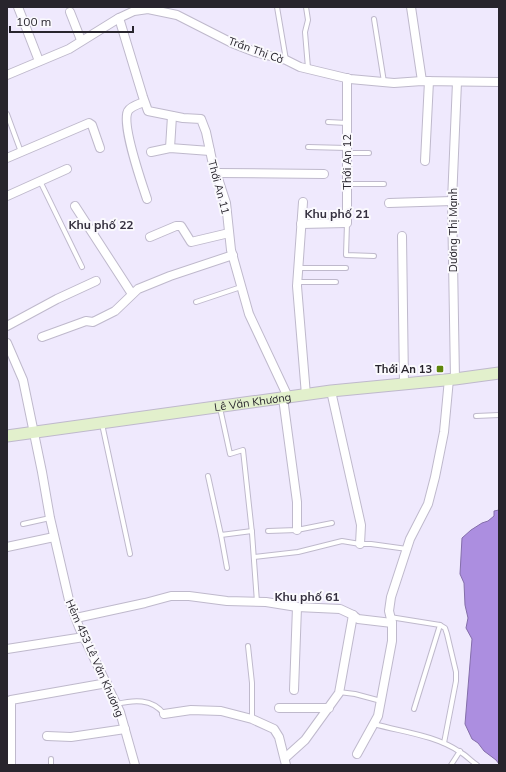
<svg xmlns="http://www.w3.org/2000/svg" width="506" height="772" font-family="Mulish,sans-serif">
  <style>
    .water { fill: #ac8ee0; stroke: #846eaa }
    .lines { fill: none; stroke-linecap: round; stroke-linejoin: round }
    .service-casing { stroke: #bfb9cc; stroke-width: 6 }
    .minor-casing { stroke: #bfb9cc; stroke-width: 10 }
    .secondary-casing { stroke: #bfb9cc; stroke-width: 13 }
    .service { stroke: #fff; stroke-width: 4 }
    .minor { stroke: #fff; stroke-width: 8 }
    .secondary { stroke: #e2f0cc; stroke-width: 11 }
    .poi-dot { fill: #5f860c; stroke: #faf9fd; stroke-width: 1.5 }
    .labels { text-anchor: middle; stroke-width: 4; stroke-linejoin: round; paint-order: stroke }
    .street-label { font-size: 11px; fill: #28252d; stroke: #faf9fd }
    .poi-label { font-size: 11px; font-weight: bold; fill: #28252d; stroke: #faf9fd; text-anchor: end }
    .neighbourhood-label { font-size: 12px; font-weight: bold; fill: #35303f; stroke: #faf9fd }
  </style>
  <rect width="100%" height="100%" fill="#efe9fd"/>
  <polygon class="water" points="499,510 499,764 496,760 484,751 478,743 472,739 465,724 472,639 466,628 468,618 465,605 464,583 460,574 462,538 471,530 482,523 488,521 494,516 494,511"/>
  <g class="lines">
    <g class="service-casing">
      <g id="service">
        <polyline points="277,7 286,60"/>
        <polyline points="306,7 308,20 305,32 308,68"/>
        <polyline points="374,19 384,82"/>
        <polyline points="7,114 21,152"/>
        <polyline points="328,122 347,123"/>
        <polyline points="308,147 347,148"/>
        <polyline points="347,153 369,153"/>
        <polyline points="40,181 82,267"/>
        <polyline points="347,184 384,184"/>
        <polyline points="347,223 346,255 374,256"/>
        <polyline points="299,268 346,268"/>
        <polyline points="298,282 336,282"/>
        <polyline points="196,302 241,287"/>
        <polyline points="220,408 230,454 243,450 252,533 257,602"/>
        <polyline points="476,416 499,415"/>
        <polyline points="102,424 130,554"/>
        <polyline points="208,476 221,535 252,531"/>
        <polyline points="23,524 50,518"/>
        <polyline points="268,531 297,530 332,523"/>
        <polyline points="221,535 227,568"/>
        <polyline points="254,557 298,552 342,541 360,544 371,544 407,549"/>
        <polyline points="390,617 440,625 414,709"/>
        <polyline points="440,625 445,628 447,634 456,672 456,681 444,743"/>
        <polyline points="248,646 252,683 252,719"/>
        <polyline points="339,692 355,694 381,701"/>
        <path d="M117 704C133 700 152 698 164 714"/>
        <path d="M374 724C402 732 435 735 460 752 466 755 471 761 477 765"/>
        <polyline points="51,765 51,759"/>
        <polyline points="451,765 460,751"/>
      </g>
    </g>
    <g class="minor-casing">
      <g id="minor">
        <polyline points="18,7 39,61"/>
        <polyline points="411,7 422,81"/>
        <polyline points="70,12 81,40"/>
        <polyline points="119,18 143,97 148,111 183,118 201,119 206,132 212,160 226,203 231,250 249,314 288,397"/>
        <polyline points="7,75 69,49 119,18 134,11 148,9 177,15 232,43 255,52 286,60 300,67 350,79 394,83 422,81 499,82"/>
        <path d="M144 102C139 104 131 106 128 111 121 124 142 184 147 199"/>
        <polyline points="170,148 172,116"/>
        <polyline points="151,152 170,148 210,151"/>
        <polyline points="7,158 89,123 92,125 100,148"/>
        <polyline points="425,161 429,81"/>
        <polyline points="216,173 324,174"/>
        <polyline points="7,196 67,169"/>
        <polyline points="303,202 297,286 306,395"/>
        <polyline points="389,203 452,201"/>
        <polyline points="75,206 132,294"/>
        <polyline points="301,224 347,223 347,78"/>
        <polyline points="402,236 404,384"/>
        <polyline points="150,237 176,226 181,226 191,242 229,233"/>
        <polyline points="7,326 57,299 96,281"/>
        <polyline points="42,337 86,321 93,322 115,311 138,289 170,276 233,255"/>
        <polyline points="7,343 23,380 42,472 50,518 69,600 79,627 120,712 135,765"/>
        <polyline points="455,379 452,201 457,82"/>
        <polyline points="331,391 361,525 360,544"/>
        <polyline points="283,398 297,502 297,530"/>
        <polyline points="7,547 54,537"/>
        <polyline points="76,618 145,603 171,596 189,596 227,601 266,602 297,607 340,609 353,615 358,619 392,623"/>
        <polyline points="7,649 84,637"/>
        <polyline points="294,690 297,607"/>
        <polyline points="279,708 329,708"/>
        <polyline points="164,714 191,710 221,711 252,719 274,729 279,737 286,765"/>
        <polyline points="47,736 71,737 125,729"/>
        <polyline points="357,754 378,716 392,641 392,623 389,611 391,597 410,539 428,504 435,477 444,432 449,379"/>
        <polyline points="285,758 305,740 339,693 353,615"/>
        <polyline points="11,765 11,700 107,683"/>
      </g>
    </g>
    <g class="secondary-casing">
      <g id="secondary">
        <path id="s1" d="M7 436 331 391 455 379 499 373"/>
      </g>
    </g>
    <use href="#service" class="service"/>
    <use href="#minor" class="minor"/>
    <use href="#secondary" class="secondary"/>
  </g>
  <rect class="poi-dot" x="436" y="365" width="8" height="8" rx="2"/>
  <g class="labels">
    <g class="street-label">
      <text transform="translate(256 50) rotate(20)" y="4">Trần Thị Cờ</text>
      <text transform="translate(347 162) rotate(-90)" y="4">Thới An 12</text>
      <text transform="translate(219 187) rotate(75)" y="4">Thới An 11</text>
      <text transform="translate(453 230) rotate(-90)" y="4">Dương Thị Mạnh</text>
      <text dy="4" stroke="none"><textPath href="#s1" startOffset="248">Lê Văn Khương</textPath></text>
      <text transform="translate(95 658) rotate(66)" y="4">Hẻm 453 Lê Văn Khương</text>
    </g>
    <g class="poi-label">
      <text x="432" y="373">Thới An 13</text>
    </g>
    <g class="neighbourhood-label">
      <text x="337" y="218">Khu phố 21</text>
      <text x="101" y="229">Khu phố 22</text>
      <text x="307" y="601">Khu phố 61</text>
    </g>
  </g>
  <rect width="506" height="772" fill="none" stroke="#28252d" stroke-width="16"/>
  <path d="M10 26v6h123v-6" fill="none" stroke="#28252d" stroke-width="2"/>
  <text x="16" y="26" font-size="12" fill="#28252d" stroke="#faf9fd" stroke-width="3" paint-order="stroke">100 m</text>
</svg>
